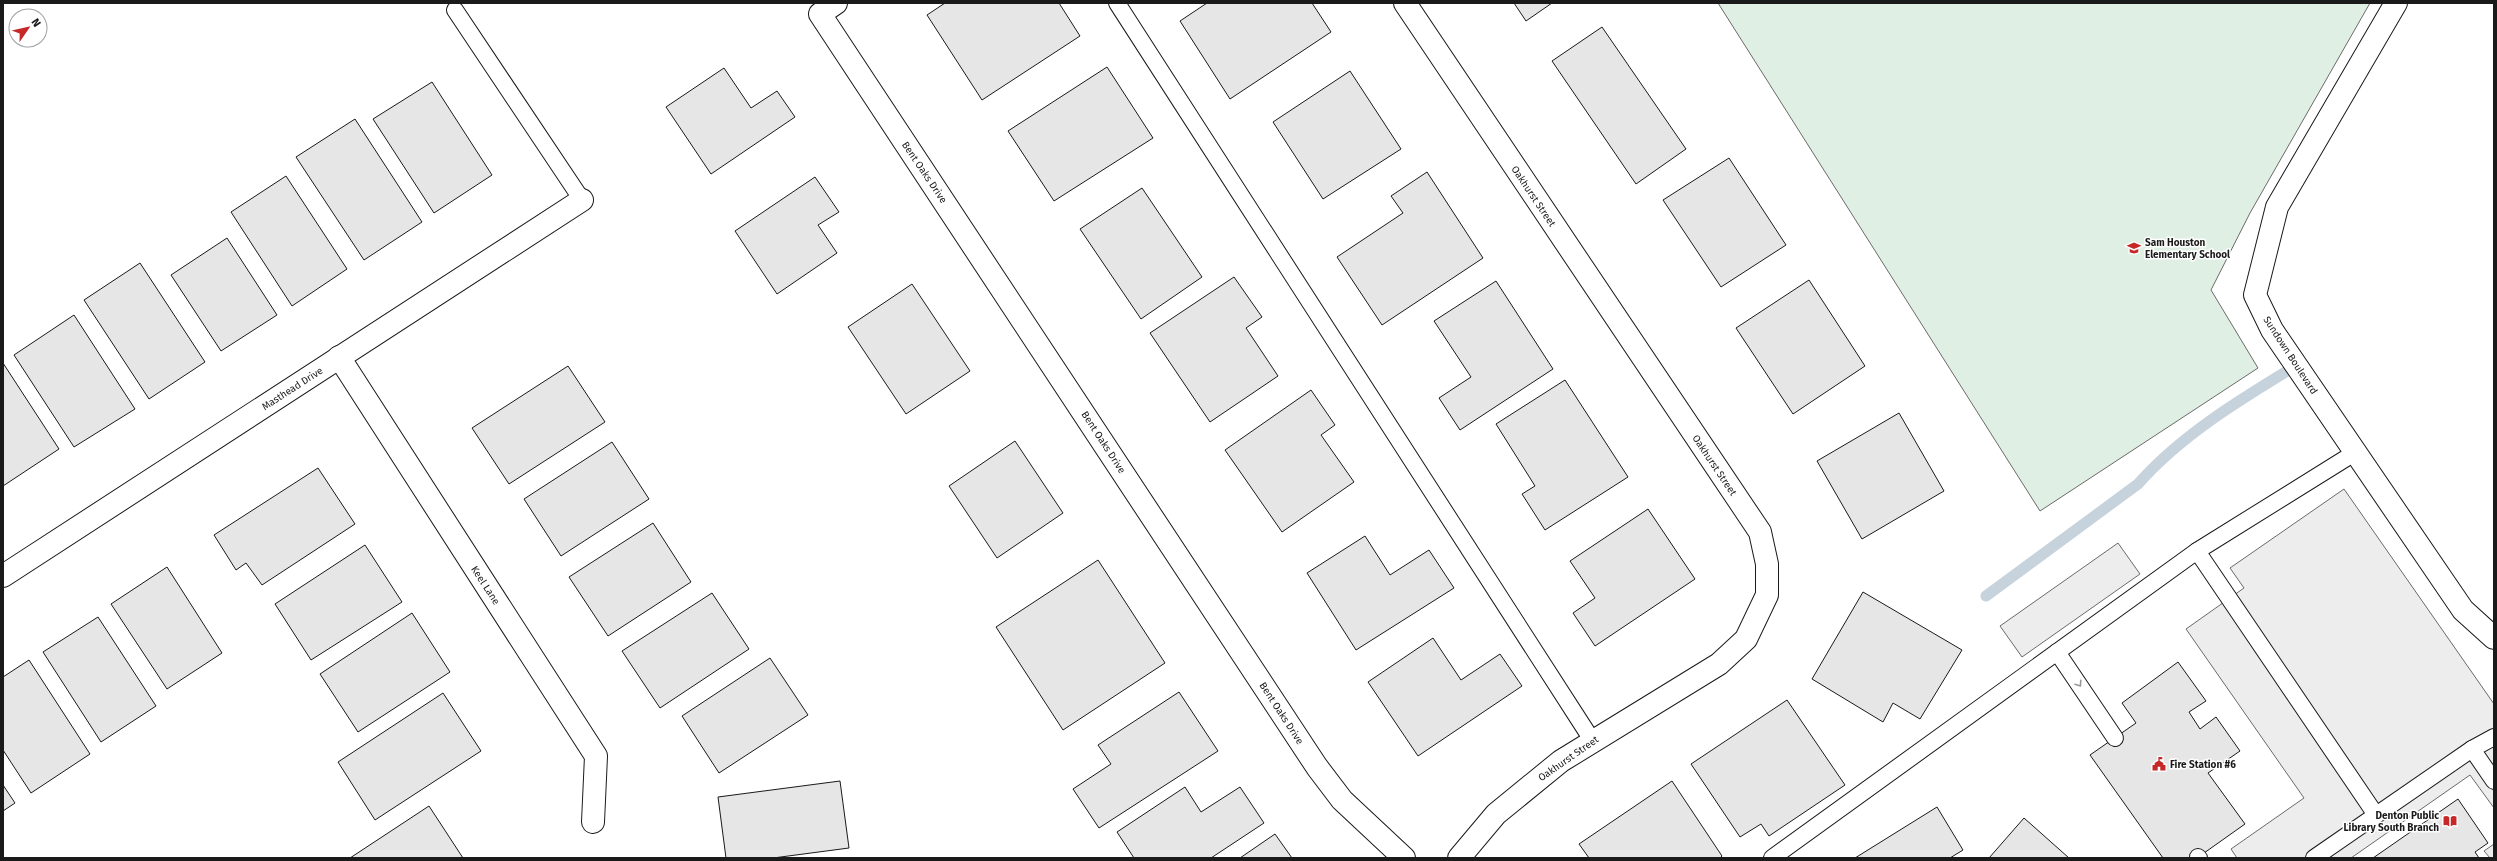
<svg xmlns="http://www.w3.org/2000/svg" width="2497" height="861" font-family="'Fira Sans',sans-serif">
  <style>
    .green { fill: #e0efe3; stroke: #6a6a6a }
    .parking { fill: #ededed; stroke: #6a6a6a }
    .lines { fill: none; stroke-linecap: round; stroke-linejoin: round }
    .stream { stroke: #c6d2dc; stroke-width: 11 }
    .building { fill: #e6e6e6; stroke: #1a1a1a }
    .lane-casing { stroke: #1a1a1a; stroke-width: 18 }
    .street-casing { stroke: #1a1a1a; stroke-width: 24 }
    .lane { stroke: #fff; stroke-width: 16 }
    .street { stroke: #fff; stroke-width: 22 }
    .oneway { stroke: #989898 }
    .labels { text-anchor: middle; stroke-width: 3; stroke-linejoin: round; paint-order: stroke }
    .street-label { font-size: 10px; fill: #1a1a1a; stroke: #fff }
    .poi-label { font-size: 10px; font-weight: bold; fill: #1a1a1a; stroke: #fff; text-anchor: start }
  </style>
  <rect width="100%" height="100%" fill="#fff"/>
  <polygon class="green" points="1718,3 2370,3 2250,213 2211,290 2258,368 2040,511"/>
  <g class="parking">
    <polygon points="2344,489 2494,704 2494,808 2470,775 2351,858 2237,858 2231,849 2304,798 2186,629 2244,588 2230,568"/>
    <polygon points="2118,543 2140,574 2022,657 2000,626"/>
    <polygon points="2494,844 2494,858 2490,858 2484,851"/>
  </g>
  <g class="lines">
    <path class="stream" d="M1986 596 2138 484C2181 435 2241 399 2297 365"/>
  </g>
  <g class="building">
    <polygon points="945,3 1059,3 1080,36 982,100 927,15"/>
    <polygon points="1207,3 1312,3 1331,32 1230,99 1180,21"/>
    <polygon points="1514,3 1552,3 1526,21"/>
    <polygon points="1602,27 1686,149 1636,184 1552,61"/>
    <polygon points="1107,67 1153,138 1054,201 1008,131"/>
    <polygon points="724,68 751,108 777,91 795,117 711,174 666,107"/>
    <polygon points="1350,71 1401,149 1323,199 1273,122"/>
    <polygon points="432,82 492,175 434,213 373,119"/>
    <polygon points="355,119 422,222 364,260 296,157"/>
    <polygon points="1729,158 1786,245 1721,287 1663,200"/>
    <polygon points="1427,172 1483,258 1382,325 1337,257 1403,213 1391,196"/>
    <polygon points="286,176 347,269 292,306 231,212"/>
    <polygon points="815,177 839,212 818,225 837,253 777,294 735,231"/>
    <polygon points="1142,188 1202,277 1141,319 1080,229"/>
    <polygon points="227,238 277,315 221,351 171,275"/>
    <polygon points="140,263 205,362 149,399 84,300"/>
    <polygon points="1234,277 1262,317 1246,328 1278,376 1210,422 1150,333"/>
    <polygon points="1809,280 1865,366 1793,414 1736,328"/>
    <polygon points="1496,281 1553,369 1460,430 1439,398 1471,377 1434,321"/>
    <polygon points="912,284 970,371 906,414 848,327"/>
    <polygon points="74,315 135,409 74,447 14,355"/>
    <polygon points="3,363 59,449 3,486"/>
    <polygon points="568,366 605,422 509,484 472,428"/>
    <polygon points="1565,380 1628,477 1545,530 1522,494 1535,486 1496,424"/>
    <polygon points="1311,390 1335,425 1321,435 1354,482 1282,532 1225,450"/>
    <polygon points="1899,413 1944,491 1862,539 1817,461"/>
    <polygon points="1015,441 1063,513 997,558 949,486"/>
    <polygon points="612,442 649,499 561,556 524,499"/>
    <polygon points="318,468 355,524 262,585 246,563 236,570 214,535"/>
    <polygon points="1648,509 1695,579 1595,646 1573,613 1595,598 1570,561"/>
    <polygon points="653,523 691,582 608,636 569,577"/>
    <polygon points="1365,536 1390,575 1429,550 1454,588 1356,650 1307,573"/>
    <polygon points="365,545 402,602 311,660 275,604"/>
    <polygon points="1098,560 1165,663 1063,730 996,627"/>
    <polygon points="167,567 222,653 167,689 111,604"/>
    <polygon points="1863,592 1962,650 1920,719 1893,703 1883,722 1812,679"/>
    <polygon points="712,593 749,649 660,708 622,651"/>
    <polygon points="412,613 450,672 358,732 320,674"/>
    <polygon points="98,617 156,706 101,742 43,652"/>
    <polygon points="1433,638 1461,680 1500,654 1522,686 1418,756 1368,682"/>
    <polygon points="770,658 808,715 719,773 682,716"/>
    <polygon points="29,660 90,754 31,793 3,750 3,677"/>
    <polygon points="2178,662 2206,701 2189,712 2200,729 2216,717 2240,751 2208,773 2245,824 2197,858 2163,858 2090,755 2136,723 2122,703"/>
    <polygon points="1179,692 1218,751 1099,828 1073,789 1111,764 1098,745"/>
    <polygon points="443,693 481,751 375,820 338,762"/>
    <polygon points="1787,700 1845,785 1769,836 1761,824 1740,837 1691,764"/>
    <polygon points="840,781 849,848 773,858 726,858 718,797"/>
    <polygon points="1672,781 1722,856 1720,858 1589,858 1579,844"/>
    <polygon points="3,785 15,803 3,811"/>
    <polygon points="1185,787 1201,812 1240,787 1264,823 1211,858 1134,858 1117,832"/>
    <polygon points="2458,799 2488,843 2475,852 2479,858 2373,858"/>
    <polygon points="429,806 463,858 350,858"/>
    <polygon points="1937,807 1963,850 1950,858 1855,858"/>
    <polygon points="2024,818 2069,858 1989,858"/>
    <polygon points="1275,834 1292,858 1240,858"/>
  </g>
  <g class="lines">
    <g class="lane-casing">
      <g id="lane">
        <polyline points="1117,3 1592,740"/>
        <polyline points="455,10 582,200"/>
        <polyline points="2197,551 2376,815"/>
        <polyline points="2057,652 2115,738"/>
        <polyline points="2494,737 2472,749 2494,781"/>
        <polyline points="2198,857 2199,858"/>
        <polyline points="1772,858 2197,551 2356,452"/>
        <polyline points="2314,858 2472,749"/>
      </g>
    </g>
    <g class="street-casing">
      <g id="street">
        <polyline points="836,3 820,14 1317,767 1342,800 1404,858"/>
        <polyline points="1405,3 1760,532 1767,564 1767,595 1746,639 1719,664 1561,761 1496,814 1459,858"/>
        <polyline points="2396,3 2277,207 2255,295 2272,330 2463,610 2494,638"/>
        <polyline points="339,357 596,756 593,822"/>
        <polyline points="3,576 582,200"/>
      </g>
    </g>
    <use href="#lane" class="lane"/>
    <use href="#street" class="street"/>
  </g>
  <defs><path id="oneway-chevron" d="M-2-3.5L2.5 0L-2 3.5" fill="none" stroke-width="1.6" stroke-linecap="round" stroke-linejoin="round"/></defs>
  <use class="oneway" href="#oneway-chevron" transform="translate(2079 684) rotate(56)"/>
  <defs>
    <g id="school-bare" transform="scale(1.08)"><path d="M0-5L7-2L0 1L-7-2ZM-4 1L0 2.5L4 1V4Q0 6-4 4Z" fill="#c62828" stroke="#fff" stroke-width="2.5" paint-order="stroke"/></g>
    <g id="civic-bare" transform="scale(1.08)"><path d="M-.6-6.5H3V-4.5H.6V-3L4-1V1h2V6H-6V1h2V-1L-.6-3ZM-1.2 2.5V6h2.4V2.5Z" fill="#c62828" stroke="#fff" stroke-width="2.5" paint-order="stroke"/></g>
    <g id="library-bare" transform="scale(1.08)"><path d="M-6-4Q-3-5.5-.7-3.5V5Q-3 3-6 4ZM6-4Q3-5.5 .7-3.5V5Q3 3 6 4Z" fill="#c62828" stroke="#fff" stroke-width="2.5" paint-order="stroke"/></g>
  </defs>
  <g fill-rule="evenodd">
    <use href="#school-bare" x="2134" y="248"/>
    <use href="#civic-bare" x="2159" y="764"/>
    <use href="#library-bare" x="2450" y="821"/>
  </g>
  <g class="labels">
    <g class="street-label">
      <text transform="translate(925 172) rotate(56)" y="4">Bent Oaks Drive</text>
      <text transform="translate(1534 196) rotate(56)" y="4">Oakhurst Street</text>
      <text transform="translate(2291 355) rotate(57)" y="4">Sundown Boulevard</text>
      <text transform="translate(292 388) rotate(-33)" y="4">Masthead Drive</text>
      <text transform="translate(1104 442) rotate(57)" y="4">Bent Oaks Drive</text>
      <text transform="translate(1715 465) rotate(56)" y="4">Oakhurst Street</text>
      <text transform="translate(486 585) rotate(57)" y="4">Keel Lane</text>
      <text transform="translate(1282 713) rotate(57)" y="4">Bent Oaks Drive</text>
      <text transform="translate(1568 758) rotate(-35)" y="4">Oakhurst Street</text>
    </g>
    <g class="poi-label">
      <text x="2145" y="246">Sam Houston<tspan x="2145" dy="12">Elementary School</tspan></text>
      <text x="2170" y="768">Fire Station #6</text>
      <text x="2439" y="819" text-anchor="end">Denton Public<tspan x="2439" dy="12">Library South Branch</tspan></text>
    </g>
  </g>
  <rect width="2497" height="861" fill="none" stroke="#1a1a1a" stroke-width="8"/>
  <g transform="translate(28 28) rotate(56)"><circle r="19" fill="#ffffff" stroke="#a3a3a3"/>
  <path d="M0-3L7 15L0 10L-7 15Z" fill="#c62828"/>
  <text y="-6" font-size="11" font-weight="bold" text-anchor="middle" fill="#1a1a1a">N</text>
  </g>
</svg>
